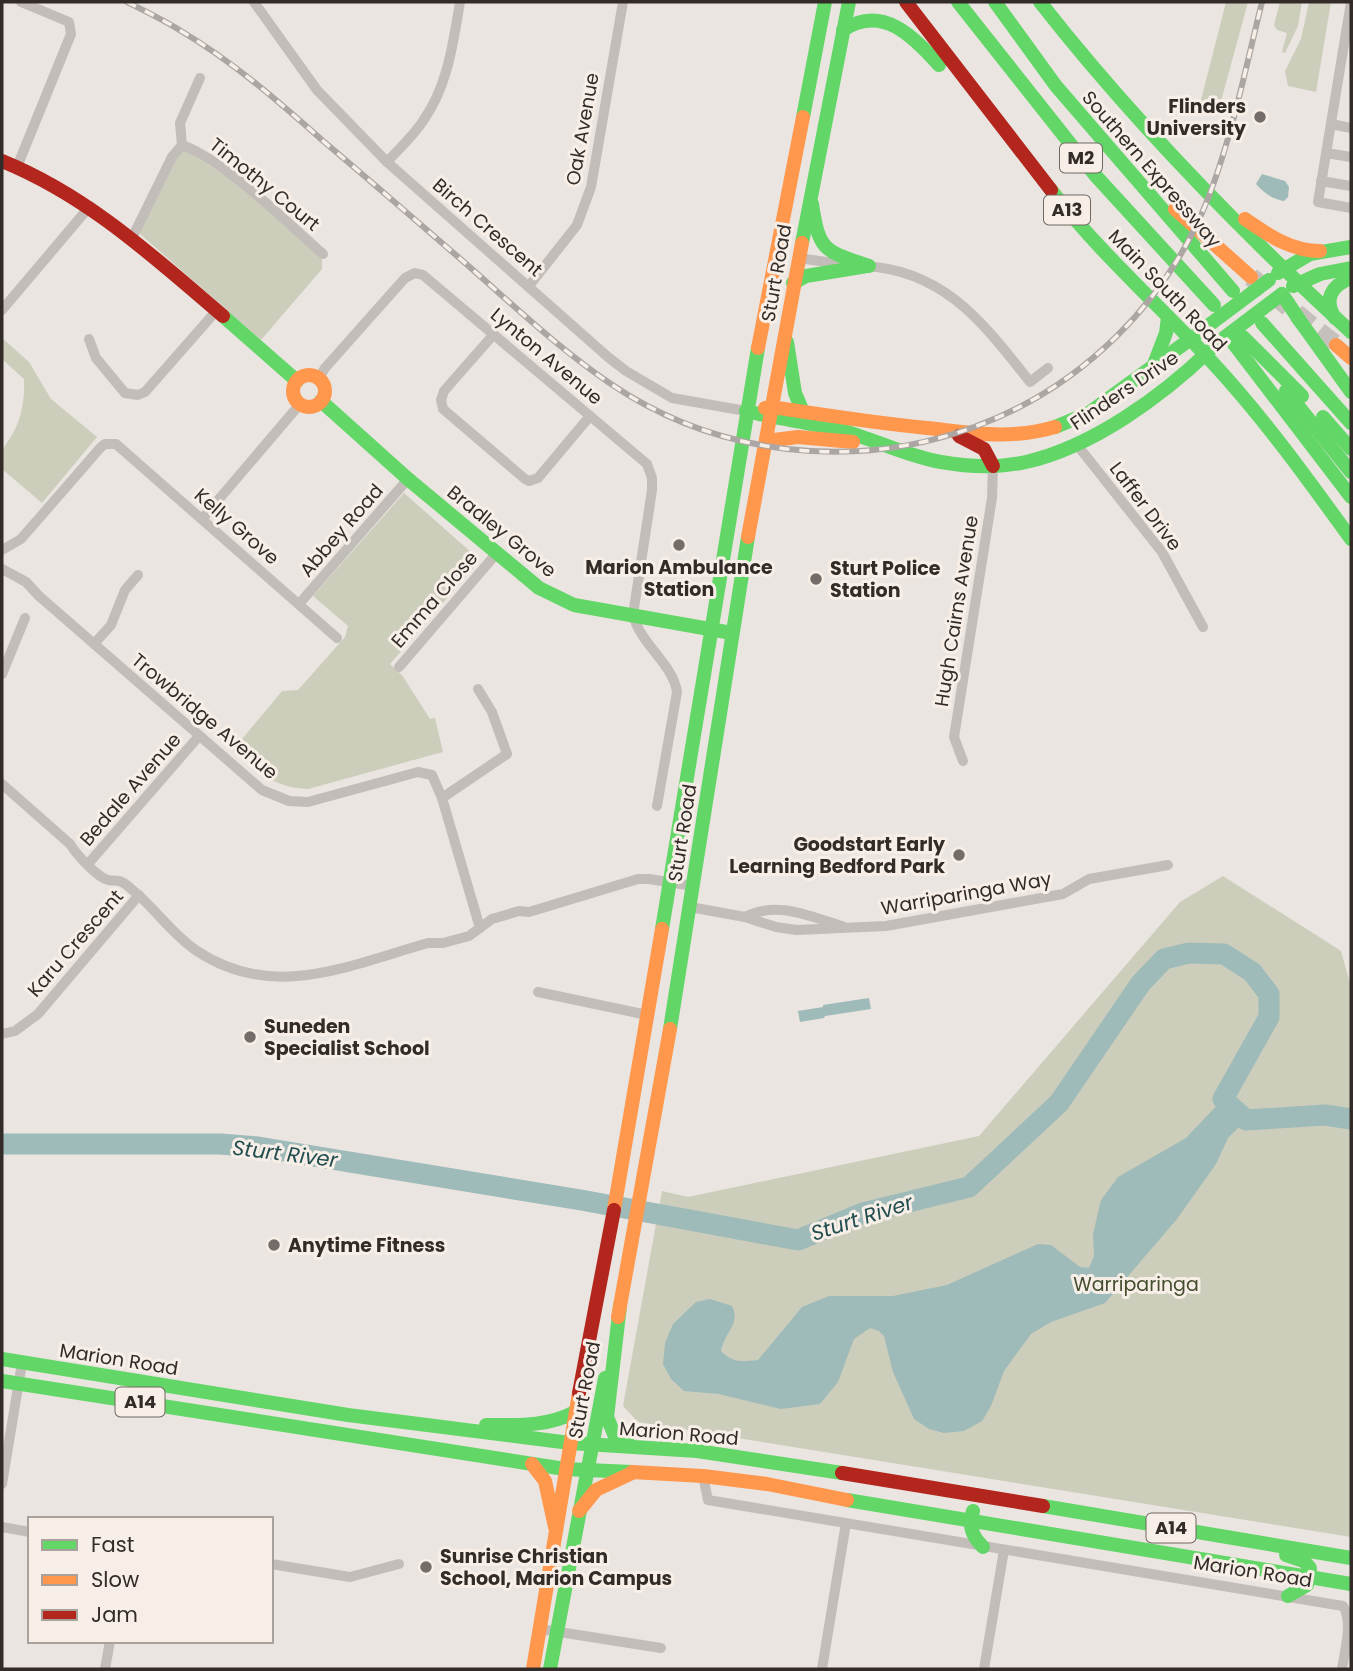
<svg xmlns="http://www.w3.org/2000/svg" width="1353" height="1671" font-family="Poppins,sans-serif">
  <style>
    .green { fill: #cccebb }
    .water { fill: #9ebab9 }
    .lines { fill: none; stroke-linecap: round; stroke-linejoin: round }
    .river { stroke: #9ebab9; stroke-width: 21 }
    .highway-tunnel { stroke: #c5c0bb; stroke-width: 19; stroke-dasharray: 19 10; stroke-linecap: butt }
    .street { stroke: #c3bdb9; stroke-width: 10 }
    .fast { stroke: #63d668; stroke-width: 14 }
    .slow { stroke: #ff974d; stroke-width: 14 }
    .jam { stroke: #b3261e; stroke-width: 14 }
    .rail-casing { stroke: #aba6a3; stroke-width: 6 }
    .rail { stroke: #f7efe7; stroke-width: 3.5; stroke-dasharray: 10; stroke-linecap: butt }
    .fast-bridge { stroke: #63d668; stroke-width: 14 }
    .poi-dot { fill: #736c68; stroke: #f7efe7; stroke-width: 2.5 }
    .labels { text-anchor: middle; stroke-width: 6; stroke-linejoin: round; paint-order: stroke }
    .shield { fill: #f7efe7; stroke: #6e6661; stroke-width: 2 }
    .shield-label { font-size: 18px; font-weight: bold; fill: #332b28 }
    .poi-label { font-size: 19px; font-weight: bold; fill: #332b28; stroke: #f7efe7; text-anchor: start }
    .street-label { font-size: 19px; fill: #332b28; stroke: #f7efe7 }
    .park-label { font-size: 19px; fill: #444e2e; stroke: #f7efe7 }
    .water-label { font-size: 21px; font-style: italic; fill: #224e50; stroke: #f7efe7 }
  </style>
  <rect width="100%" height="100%" fill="#eae5e0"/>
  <g class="green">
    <polygon points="1226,2 1248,2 1217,116 1209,116 1200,104"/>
    <polygon points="1280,2 1302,2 1298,26 1285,53 1282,52 1287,33 1277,30 1274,25"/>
    <polygon points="1309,2 1331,2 1316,92 1288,86 1285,71 1301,39"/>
    <polygon points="182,148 233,180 322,256 322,269 261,340 139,233"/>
    <path d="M2 338 29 362 51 399 97 437 42 503 2 469C2 445 2 452 13 433 22 418 25 396 24 379L2 359Z"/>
    <path d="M404 493 480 560 390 664 402 675 430 719 435 718 443 752 308 789C273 788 258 771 233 750L282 691 298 690 345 637 348 626 313 596Z"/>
    <polygon points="1223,876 1341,951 1351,987 1351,1537 638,1422 623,1406 662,1191 688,1197 979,1136 1180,902"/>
  </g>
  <g class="water">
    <path d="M1262 174 1285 181 1289 187 1288 197 1284 201C1272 199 1264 193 1256 184Z"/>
    <polygon points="869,998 871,1009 825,1016 824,1018 800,1022 798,1011 823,1007 823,1005"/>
    <path d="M1223 1099 1246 1120 1228 1138 1216 1164 1177 1219 1105 1303 1051 1322 1031 1334 1004 1371 991 1406 982 1421 964 1431 944 1433 929 1429 914 1419 893 1372 884 1336 879 1331 870 1328 854 1339 838 1382 820 1404 781 1409 719 1394 684 1391 671 1379 663 1364 665 1343 673 1324 696 1302 710 1299 732 1306C741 1324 725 1331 721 1351 733 1363 741 1362 758 1360L802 1307 829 1296H893L947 1285 1038 1244 1051 1245 1080 1267 1089 1268 1094 1256 1093 1234 1101 1200 1118 1177 1186 1138Z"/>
  </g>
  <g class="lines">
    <polyline class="river" points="2,1144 220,1144 258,1147 581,1200 798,1240 863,1213 969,1187 1059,1103 1141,983 1164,959 1189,953 1224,954 1252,972 1269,994 1269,1017 1223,1099 1246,1120 1325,1115 1351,1119"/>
    <polyline class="highway-tunnel" points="1251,277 1336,345"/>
    <g class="street">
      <polyline points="254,2 317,90 387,162 608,357 626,371 672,398 746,411"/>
      <polyline points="1351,2 1318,202 1351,208"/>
      <polyline points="1331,124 1351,128"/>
      <polyline points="182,145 180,123 200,78"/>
      <polyline points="1326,153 1351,157"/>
      <path d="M387 162C399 149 413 136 423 121 448 86 453 43 460 2"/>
      <polyline points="17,167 71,34 69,22 21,2"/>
      <polyline points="1321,181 1351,186"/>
      <path d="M132 238 172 157 182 145C226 161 286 222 323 254"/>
      <polyline points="798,258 848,265"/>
      <path d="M864 266C945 270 984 324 1030 382L1048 368"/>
      <polyline points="529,286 577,225 591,187 623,2"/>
      <polyline points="2,310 90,206"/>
      <polyline points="494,334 444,391 441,400 443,409 525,479 529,481 538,478 590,416"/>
      <polyline points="89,339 96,358 125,393 138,395 145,392 217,310"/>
      <path d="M319 378 325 368 405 278 415 273 423 275 647 464 652 478V490L633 615C641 645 673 664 677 692L657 806"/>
      <polyline points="1078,446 1162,552 1203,627"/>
      <polyline points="202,519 300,404"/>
      <polyline points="2,550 21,539 101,447 105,444 116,444 337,638"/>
      <polyline points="2,569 26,582 39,596 262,790 289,801 308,802 418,772 432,775 442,798"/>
      <polyline points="299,604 408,479"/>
      <polyline points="94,644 111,625 125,590 138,575"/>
      <polyline points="399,667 496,554"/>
      <polyline points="2,674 25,618"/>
      <polyline points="478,689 492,712 507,754 442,798 480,928"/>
      <polyline points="963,761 954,737 992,498 993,466"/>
      <path d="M2 784 70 844C76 854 97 877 108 880 112 881 115 880 119 881 125 882 131 889 136 893 157 911 173 935 197 951 274 1002 349 965 428 943H443L469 936 492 919 519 911 529 912 638 879H649L693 886"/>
      <polyline points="88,864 199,736"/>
      <polyline points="690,907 745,917 776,927 797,930 886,926 1063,894 1089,879 1168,865"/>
      <path d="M745 917C778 900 810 917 842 926"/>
      <polyline points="538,992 647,1015"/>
      <polyline points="2,1034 15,1031 38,1014 139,895"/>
      <path d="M703 1476 708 1500 1343 1606C1353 1620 1345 1651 1342 1669"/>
      <polyline points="2,1484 22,1363"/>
      <polyline points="2,1527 30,1532"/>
      <polyline points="271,1564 350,1577 399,1564"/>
      <polyline points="540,1629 661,1648"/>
      <polyline points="105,1669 110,1641"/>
      <polyline points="822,1669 846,1523"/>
      <polyline points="984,1669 1004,1550"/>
    </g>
    <g class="fast">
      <polyline points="958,2 1095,175 1214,305"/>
      <polyline points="995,2 1056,86 1233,291"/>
      <path d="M1040 2C1134 122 1239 229 1351 332"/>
      <path d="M843 30C882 4 913 36 939 65"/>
      <polyline points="803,117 825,2"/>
      <path d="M1051 190C1099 252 1158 304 1212 362 1263 417 1307 478 1351 539"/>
      <path d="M812 204C819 252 825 251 869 266"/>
      <polyline points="802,243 849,2"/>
      <polyline points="1278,273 1310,254 1351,247"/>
      <polyline points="793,283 806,276 867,266"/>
      <polyline points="1293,286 1320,274 1351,268"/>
      <polyline points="223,316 297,381"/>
      <path d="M1335 318C1323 299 1332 285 1351 278"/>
      <polyline points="1300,321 1351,392"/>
      <polyline points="1262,323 1351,423"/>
      <polyline points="1243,337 1302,396"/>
      <polyline points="787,342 795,393 803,412"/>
      <polyline points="1234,344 1351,497"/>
      <polyline points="1153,367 1166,333 1168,317"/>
      <polyline points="1286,391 1351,472"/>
      <polyline points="321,401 408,479 539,588 574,605 732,633"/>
      <path d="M746 411C777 419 809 422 840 430 874 439 906 456 941 462 969 467 998 468 1026 462 1092 447 1161 397 1210 350"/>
      <polyline points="1323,417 1351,449"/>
      <polyline points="1055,427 1089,413 1196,335"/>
      <polyline points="662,929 758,348"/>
      <polyline points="670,1029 748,537"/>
      <polyline points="620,1306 607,1417 614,1434 631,1446"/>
      <polyline points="2,1359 348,1415 570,1443 697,1451 842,1473"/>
      <polyline points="2,1381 565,1469 632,1472"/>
      <path d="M486 1425C517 1425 547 1427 575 1412"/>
      <polyline points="847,1500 1351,1584"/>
      <polyline points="1043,1506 1351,1558"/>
      <path d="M973 1511C968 1526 972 1536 983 1547"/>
      <polyline points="1286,1555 1304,1561 1310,1568 1307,1585 1288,1596"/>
      <polyline points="550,1669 605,1378"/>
    </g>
    <g class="slow">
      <polyline points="1175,209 1251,277"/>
      <path d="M1245 219C1268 235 1291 251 1320 251"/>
      <polyline points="1336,345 1351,358"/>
      <polyline points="758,348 803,117"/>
      <circle cx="309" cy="391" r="16"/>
      <path d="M765 408 772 407C824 415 875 423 927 428 973 433 1010 440 1055 427"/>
      <polyline points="766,441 798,437 853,442"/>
      <polyline points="748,537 802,243"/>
      <polyline points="614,1210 662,929"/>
      <polyline points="618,1317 670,1029"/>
      <polyline points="532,1464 545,1481 555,1527"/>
      <polyline points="632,1472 703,1476 767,1484 847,1500"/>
      <polyline points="579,1511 596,1490 632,1473"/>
      <polyline points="533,1669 579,1393"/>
    </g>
    <g class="jam">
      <polyline points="906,2 1051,190"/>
      <path d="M2 161C88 196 154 257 223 316"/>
      <polyline points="959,436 984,449 993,466"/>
      <polyline points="579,1393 614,1210"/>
      <polyline points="842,1473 1043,1506"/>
    </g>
    <g class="rail-casing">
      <path id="rail" d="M127 2C145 11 164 20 181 31 232 61 278 101 322 140 367 178 412 217 457 256 507 299 556 347 611 384 717 456 854 471 974 427 1081 388 1168 302 1209 196 1233 133 1246 66 1262 2"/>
    </g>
    <use href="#rail" class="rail"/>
    <g class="fast-bridge">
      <polyline points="1282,294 1300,321"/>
      <polyline points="1205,328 1269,280"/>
      <polyline points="1217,343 1282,294"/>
    </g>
  </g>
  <g class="poi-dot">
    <circle cx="1260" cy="117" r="7"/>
    <circle cx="679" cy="545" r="7"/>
    <circle cx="816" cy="579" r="7"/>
    <circle cx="959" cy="855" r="7"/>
    <circle cx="250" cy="1037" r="7"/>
    <circle cx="274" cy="1245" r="7"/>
    <circle cx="426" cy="1567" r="7"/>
  </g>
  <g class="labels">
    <g class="shield">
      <rect x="1060" y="143.5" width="42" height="29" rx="5"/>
      <rect x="1044" y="195.5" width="46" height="29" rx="5"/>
      <rect x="115.5" y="1387.5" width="49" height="29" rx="5"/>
      <rect x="1146.5" y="1513.5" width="49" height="29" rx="5"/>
    </g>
    <g class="shield-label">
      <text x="1081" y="164">M2</text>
      <text x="1067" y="216">A13</text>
      <text x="140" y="1408">A14</text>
      <text x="1171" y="1534">A14</text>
    </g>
    <g class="poi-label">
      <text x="1246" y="113" text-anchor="end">Flinders<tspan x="1246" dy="22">University</tspan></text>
      <text x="679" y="574" text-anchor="middle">Marion Ambulance<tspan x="679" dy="22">Station</tspan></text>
      <text x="830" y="575">Sturt Police<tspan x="830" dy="22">Station</tspan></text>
      <text x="945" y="851" text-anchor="end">Goodstart Early<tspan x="945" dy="22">Learning Bedford Park</tspan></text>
      <text x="264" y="1033">Suneden<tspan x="264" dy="22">Specialist School</tspan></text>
      <text x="288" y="1252">Anytime Fitness</text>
      <text x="440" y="1563">Sunrise Christian<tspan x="440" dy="22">School, Marion Campus</tspan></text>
    </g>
    <g class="street-label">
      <text transform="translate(582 129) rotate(-80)" y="7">Oak Avenue</text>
      <text transform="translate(1152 169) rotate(49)" y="7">Southern Expressway</text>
      <text transform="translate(265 184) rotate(39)" y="7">Timothy Court</text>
      <text transform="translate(488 227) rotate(41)" y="7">Birch Crescent</text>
      <text transform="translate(776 273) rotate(-80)" y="7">Sturt Road</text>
      <text transform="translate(1168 290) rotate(46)" y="7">Main South Road</text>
      <text transform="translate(547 356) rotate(40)" y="7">Lynton Avenue</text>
      <text transform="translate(1124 390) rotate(-34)" y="7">Flinders Drive</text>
      <text transform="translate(1146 506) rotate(53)" y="7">Laffer Drive</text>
      <text transform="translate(237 526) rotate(41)" y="7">Kelly Grove</text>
      <text transform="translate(341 530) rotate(-49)" y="7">Abbey Road</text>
      <text transform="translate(502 531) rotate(39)" y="7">Bradley Grove</text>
      <text transform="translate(434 599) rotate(-49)" y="7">Emma Close</text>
      <text transform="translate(956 611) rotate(-81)" y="7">Hugh Cairns Avenue</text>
      <text transform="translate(205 716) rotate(40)" y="7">Trowbridge Avenue</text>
      <text transform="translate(130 789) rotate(-49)" y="7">Bedale Avenue</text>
      <text transform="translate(682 833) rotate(-81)" y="7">Sturt Road</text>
      <text transform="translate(966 893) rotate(-10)" y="7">Warriparinga Way</text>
      <text transform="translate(75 943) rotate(-49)" y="7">Karu Crescent</text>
      <text transform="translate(119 1359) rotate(9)" y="7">Marion Road</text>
      <text transform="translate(584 1390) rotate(-79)" y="7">Sturt Road</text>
      <text transform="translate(679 1433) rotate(5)" y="7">Marion Road</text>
      <text transform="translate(1253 1571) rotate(9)" y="7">Marion Road</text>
    </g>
    <g class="park-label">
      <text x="1136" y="1291">Warriparinga</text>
    </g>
    <g class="water-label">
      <text transform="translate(285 1154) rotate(7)" y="7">Sturt River</text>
      <text transform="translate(862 1218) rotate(-18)" y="7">Sturt River</text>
    </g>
  </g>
  <rect width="1353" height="1671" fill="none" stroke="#332b28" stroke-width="7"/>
  <rect x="28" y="1517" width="245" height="126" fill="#f7efe7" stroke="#a9a19b" stroke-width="2"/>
  <rect x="42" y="1540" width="35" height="10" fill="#63d668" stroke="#a9a19b" stroke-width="2"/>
  <text x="91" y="1552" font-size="21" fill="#332b28">Fast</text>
  <rect x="42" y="1575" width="35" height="10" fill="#ff974d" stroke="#a9a19b" stroke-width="2"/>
  <text x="91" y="1587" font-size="21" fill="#332b28">Slow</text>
  <rect x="42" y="1610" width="35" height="10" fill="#b3261e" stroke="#a9a19b" stroke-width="2"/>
  <text x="91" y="1622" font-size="21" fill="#332b28">Jam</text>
</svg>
